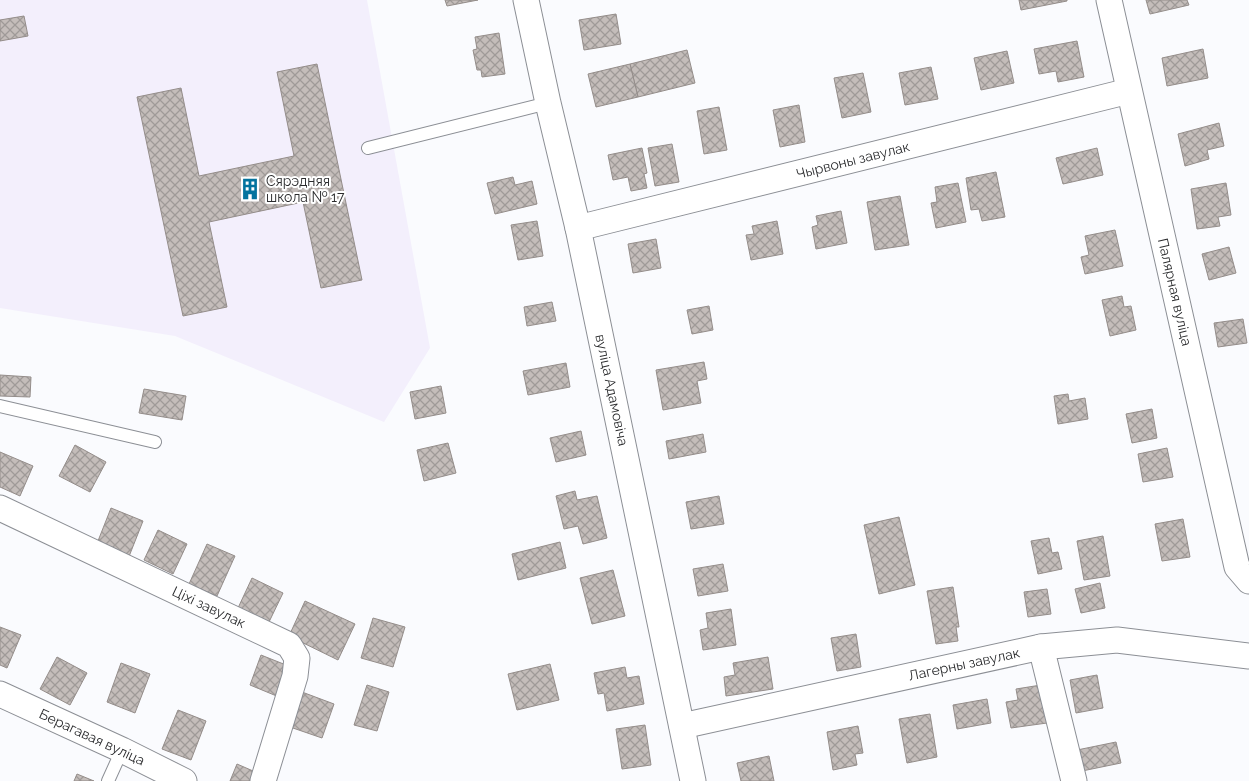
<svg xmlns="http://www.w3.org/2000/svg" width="1249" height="781" font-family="Raleway,sans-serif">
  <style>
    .education { fill: #f3effc }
    .building { fill: url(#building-cross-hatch); stroke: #948d8a }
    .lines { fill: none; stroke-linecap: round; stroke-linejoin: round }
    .lane-casing { stroke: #8c8f95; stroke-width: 14 }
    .street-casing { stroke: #8c8f95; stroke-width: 27 }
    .lane { stroke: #fff; stroke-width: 12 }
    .street { stroke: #fff; stroke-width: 25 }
    .labels { text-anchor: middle; stroke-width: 4; stroke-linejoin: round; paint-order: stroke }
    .street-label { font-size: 14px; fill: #2a2b2d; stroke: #fff }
    .poi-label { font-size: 14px; fill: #2a2b2d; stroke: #fff; text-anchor: start }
  </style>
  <defs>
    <pattern id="building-cross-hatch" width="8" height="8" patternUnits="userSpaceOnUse" patternTransform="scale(1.25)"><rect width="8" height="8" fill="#c4bdba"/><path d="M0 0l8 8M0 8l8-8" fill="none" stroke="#9f9a98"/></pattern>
  </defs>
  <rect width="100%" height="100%" fill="#fafbfe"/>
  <polygon class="education" points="0,0 367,0 430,348 384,422 175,336 0,308"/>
  <g class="building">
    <polygon points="445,0 478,0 447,6"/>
    <polygon points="1019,0 1067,0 1067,1 1021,10"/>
    <polygon points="1146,0 1187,0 1189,5 1150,14"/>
    <polygon points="616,14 621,44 584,50 579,20"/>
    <polygon points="24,16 28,36 0,41 0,20"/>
    <polygon points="499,33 505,74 482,77 481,70 477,70 473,50 477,49 475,37"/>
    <polygon points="1077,41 1084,77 1058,82 1056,71 1039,74 1034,49"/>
    <polygon points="1203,49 1208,78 1167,86 1162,58"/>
    <polygon points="687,50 695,83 638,97 630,64"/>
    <polygon points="1007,51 1014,83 981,90 974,58"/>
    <polygon points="317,64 362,280 321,288 303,202 209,222 227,307 183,316 137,97 181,88 199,176 294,156 277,72"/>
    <polygon points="630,64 638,97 596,107 588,74"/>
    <polygon points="931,67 938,99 905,105 899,73"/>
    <polygon points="863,73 871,112 842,118 834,78"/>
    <polygon points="799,105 805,142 780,147 773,110"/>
    <polygon points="719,107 727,150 704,154 697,111"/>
    <polygon points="1219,123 1224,146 1207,150 1209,159 1185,166 1178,134"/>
    <polygon points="672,144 679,182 655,186 648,148"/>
    <polygon points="642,148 647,173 644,174 647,188 631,191 628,177 613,180 608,155"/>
    <polygon points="1097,148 1103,175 1063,184 1056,158"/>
    <polygon points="996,172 1005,217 982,221 979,209 971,210 966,178"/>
    <polygon points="513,177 515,185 532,181 537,204 495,214 487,183"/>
    <polygon points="958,183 966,222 936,228 931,203 937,202 935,187"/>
    <polygon points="1226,183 1231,215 1218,217 1220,226 1197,229 1191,189"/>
    <polygon points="900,196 909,245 875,250 867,202"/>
    <polygon points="841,211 847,243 816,249 812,227 818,225 816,216"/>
    <polygon points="537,221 543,256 518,260 511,225"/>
    <polygon points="777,221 783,254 751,260 746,235 754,234 752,226"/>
    <polygon points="1115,230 1123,266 1085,274 1081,257 1089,255 1085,236"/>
    <polygon points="656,239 661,268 633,273 628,244"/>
    <polygon points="1229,247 1236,273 1209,280 1202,254"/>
    <polygon points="1122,296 1124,307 1131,306 1136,330 1110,336 1102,300"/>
    <polygon points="552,302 556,321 527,326 524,307"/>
    <polygon points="709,306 713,330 692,334 687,310"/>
    <polygon points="1243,319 1247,343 1218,347 1214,323"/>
    <polygon points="704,362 707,379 697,381 701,403 663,410 656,370"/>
    <polygon points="566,363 570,387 528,395 523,371"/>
    <polygon points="0,375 31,377 30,397 0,396"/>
    <polygon points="441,386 446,413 415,419 410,392"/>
    <polygon points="144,389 186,396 182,420 139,413"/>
    <polygon points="1068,394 1069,401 1085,398 1088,419 1058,424 1054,396"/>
    <polygon points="1152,409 1157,438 1132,443 1126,414"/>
    <polygon points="581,431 586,455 556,462 550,438"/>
    <polygon points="703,434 706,452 669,459 666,441"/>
    <polygon points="448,443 456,473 424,481 417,450"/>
    <polygon points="75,445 106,462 90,492 59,476"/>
    <polygon points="1167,448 1173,477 1143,482 1138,454"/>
    <polygon points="0,452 33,466 20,496 0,487"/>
    <polygon points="575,491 577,500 597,496 607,538 583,544 578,526 564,529 556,496"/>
    <polygon points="719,496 724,524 691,529 686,502"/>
    <polygon points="111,508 143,521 128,559 96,546"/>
    <polygon points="899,517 915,585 879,594 864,525"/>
    <polygon points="1183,519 1190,557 1162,561 1155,524"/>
    <polygon points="158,530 187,544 173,574 144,560"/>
    <polygon points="1103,536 1110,576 1084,580 1077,541"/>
    <polygon points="1049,538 1052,553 1058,552 1062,569 1038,574 1031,541"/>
    <polygon points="560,542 566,568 518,580 512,554"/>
    <polygon points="207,544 235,556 217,596 189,584"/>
    <polygon points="723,564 728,591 698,596 693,569"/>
    <polygon points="613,570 625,616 592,624 580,578"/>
    <polygon points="252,578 283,593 269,622 238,608"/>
    <polygon points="1100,583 1105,608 1081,613 1075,589"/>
    <polygon points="953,587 959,627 956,627 958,641 936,644 927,591"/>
    <polygon points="1047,589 1051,614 1028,617 1024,592"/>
    <polygon points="305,601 355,624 338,660 289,636"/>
    <polygon points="731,609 736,645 703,650 700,630 708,628 706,613"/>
    <polygon points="373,618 405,627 393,667 361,658"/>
    <polygon points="0,627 21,635 7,668 0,665"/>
    <polygon points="856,634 861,667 837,671 831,638"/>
    <polygon points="261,655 291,667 279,697 250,685"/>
    <polygon points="57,657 87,673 70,705 40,689"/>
    <polygon points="768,657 773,689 726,696 724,677 735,675 733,663"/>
    <polygon points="121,663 150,674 135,713 107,702"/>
    <polygon points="550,664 559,700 517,710 508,674"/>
    <polygon points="625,667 627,678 639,676 644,704 607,711 604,693 598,694 594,673"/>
    <polygon points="1097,675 1103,708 1076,713 1070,680"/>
    <polygon points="367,685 389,692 377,731 354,725"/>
    <polygon points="1041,685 1047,723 1011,728 1006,702 1018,700 1016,689"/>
    <polygon points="302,692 334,704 322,738 290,727"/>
    <polygon points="987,699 991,723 957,729 953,705"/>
    <polygon points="178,710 206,721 191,760 162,749"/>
    <polygon points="930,714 937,757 907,763 899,719"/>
    <polygon points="645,725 651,765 622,769 616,729"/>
    <polygon points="858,726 863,753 855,754 857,765 833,770 827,732"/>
    <polygon points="1116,742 1121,763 1082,771 1077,750"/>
    <polygon points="769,756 774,781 741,781 737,763"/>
    <polygon points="237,764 260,774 258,781 230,781"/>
    <polygon points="77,774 94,781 74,781"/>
  </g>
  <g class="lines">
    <g class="lane-casing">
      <g id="lane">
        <polyline points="368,148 548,103"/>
        <polyline points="0,406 155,442"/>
        <polyline points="108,781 122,750"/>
      </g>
    </g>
    <g class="street-casing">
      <g id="street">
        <polyline points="526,0 548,103 578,228 693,781"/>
        <polyline points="1109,0 1237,567 1249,581"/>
        <polyline points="578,228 1129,91"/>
        <polyline points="0,508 289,645 297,658 295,676 263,781"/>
        <polyline points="1041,647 1074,781"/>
        <polyline points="0,694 122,750 184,781"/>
        <polyline points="682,726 1041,647 1117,640 1249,656"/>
      </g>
    </g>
    <use href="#lane" class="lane"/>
    <use href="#street" class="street"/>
  </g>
  <defs>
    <g id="building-bare" transform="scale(1.725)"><path d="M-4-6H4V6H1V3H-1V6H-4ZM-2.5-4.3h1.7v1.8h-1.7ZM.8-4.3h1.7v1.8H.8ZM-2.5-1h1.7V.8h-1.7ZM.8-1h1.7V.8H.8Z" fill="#03739e" stroke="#fff" stroke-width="2.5" paint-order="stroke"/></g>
  </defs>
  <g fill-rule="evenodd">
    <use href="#building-bare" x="250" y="189"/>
  </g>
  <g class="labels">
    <g class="street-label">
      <text transform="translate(853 160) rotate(-14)" y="5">Чырвоны завулак</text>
      <text transform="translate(1175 292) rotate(77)" y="5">Палярная вуліца</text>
      <text transform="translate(612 390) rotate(78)" y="5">вуліца Адамовіча</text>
      <text transform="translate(209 607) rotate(25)" y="5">Ціхі завулак</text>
      <text transform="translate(964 664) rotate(-12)" y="5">Лагерны завулак</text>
      <text transform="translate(92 737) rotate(25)" y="5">Берагавая вуліца</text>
    </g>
    <g class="poi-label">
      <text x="266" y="186">Сярэдняя<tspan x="266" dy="16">школа № 17</tspan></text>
    </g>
  </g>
</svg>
